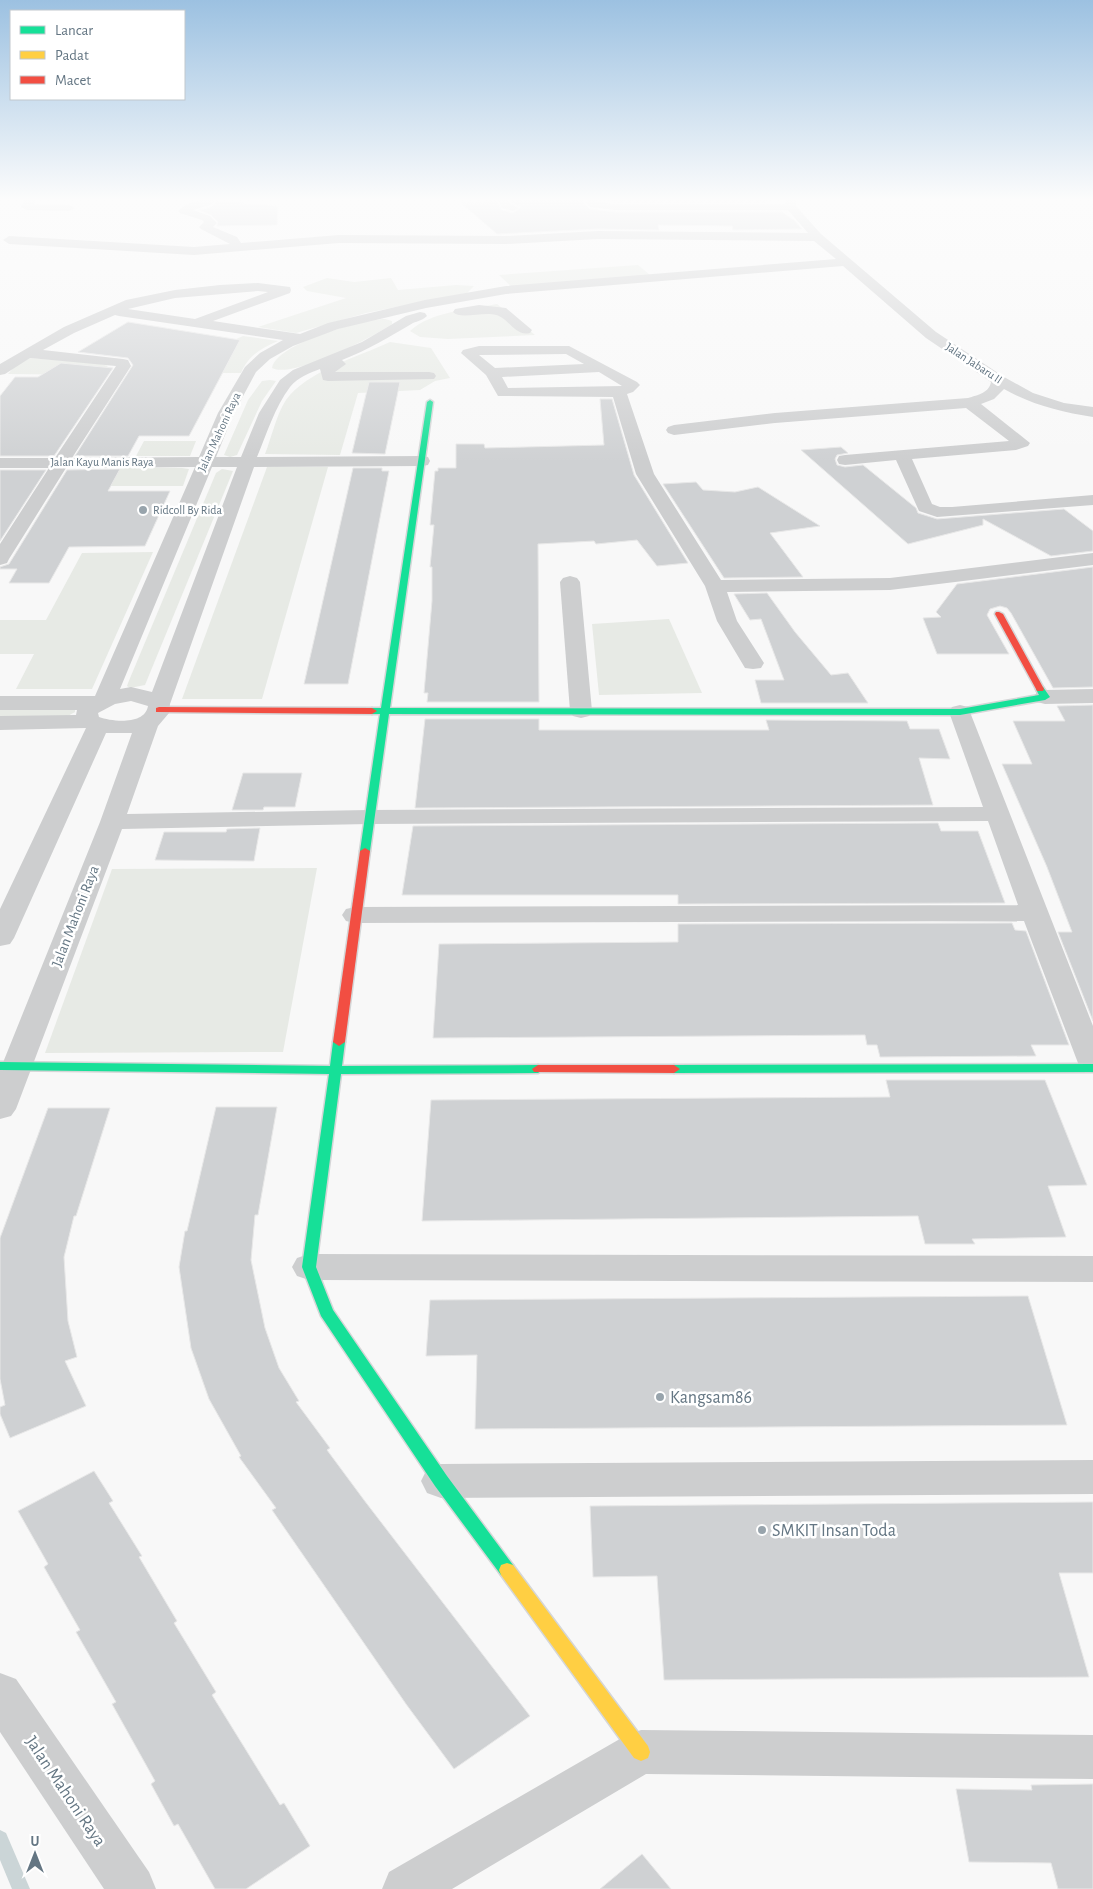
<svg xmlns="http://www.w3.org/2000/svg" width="1093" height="1889" font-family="'Alegreya Sans',sans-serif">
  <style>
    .green { fill: #e7eae5 }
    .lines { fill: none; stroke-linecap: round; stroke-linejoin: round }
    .stream { fill: #cbd5d7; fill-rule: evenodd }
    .building { fill: #cfd1d3; stroke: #e8e8e8 }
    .fast-casing { stroke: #d5d6d7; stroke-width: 3 }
    .slow-casing { stroke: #d5d6d7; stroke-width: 3 }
    .jam-casing { stroke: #d5d6d7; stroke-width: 3 }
    .street { fill: #cdcecf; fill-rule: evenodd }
    .fast { fill: #16e098; fill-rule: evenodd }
    .slow { fill: #ffcf43; fill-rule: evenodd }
    .jam { fill: #f24e42; fill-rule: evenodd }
    .poi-dot { fill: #98a4ac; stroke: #fff; stroke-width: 2 }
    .labels { text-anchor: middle; stroke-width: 5; stroke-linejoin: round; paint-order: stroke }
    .far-street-label { font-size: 12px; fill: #647683; stroke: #fff }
    .far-poi-label { font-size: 12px; fill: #647683; stroke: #fff; text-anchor: start }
    .street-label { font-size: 15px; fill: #647683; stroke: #fff }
    .near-poi-label { font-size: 18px; fill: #647683; stroke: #fff; text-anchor: start }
    .near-street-label { font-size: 18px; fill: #647683; stroke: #fff }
  </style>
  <rect width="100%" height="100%" fill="#f8f8f8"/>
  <g class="green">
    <polygon points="638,265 650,275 513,288 499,275"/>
    <polygon points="327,278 354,282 391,278 398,290 456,285 474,286 467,293 366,313 296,333 258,327 346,298 307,291 303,287"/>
    <path d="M497 304 535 335 448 339 420 337 410 331C432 311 468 310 497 304Z"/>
    <path d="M385 319 392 321V324C373 337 293 379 272 368 275 344 363 319 385 319Z"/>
    <path d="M243 336 278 341C261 348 248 356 241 373H135L209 351Z"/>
    <path d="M390 342 431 348 450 378 435 381 420 390 358 393 340 455 265 454C271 439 277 413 286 400 307 371 358 357 390 342Z"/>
    <polygon points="29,358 98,363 108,366 99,375 8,374 16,365"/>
    <polygon points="270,380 276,381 262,401 237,455 230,457 224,455 248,400 262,381"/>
    <polygon points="144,441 196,441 190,456 136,456"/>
    <polygon points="121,467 182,468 189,469 183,486 110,486"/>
    <polygon points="267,467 328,467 262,699 182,699"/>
    <polygon points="222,469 233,471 145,685 130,688 127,686 128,683 216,473"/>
    <polygon points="153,552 92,689 16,689 34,654 0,654 0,620 46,620 82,553"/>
    <polygon points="669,619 702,693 599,695 592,624"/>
    <polygon points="0,707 75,709 75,712 66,717 0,717"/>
    <polygon points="317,868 283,1052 45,1053 112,869"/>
  </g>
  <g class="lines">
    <polygon class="stream" points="0,1830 6,1833 30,1889 12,1889 0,1860"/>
  </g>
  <g class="building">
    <polygon points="491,198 495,198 502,210 513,213 521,207 512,203 510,198 585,198 583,202 590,209 615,212 782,212 794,220 802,229 733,230 732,226 658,225 659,230 598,229 497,234 461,203 490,203"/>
    <polygon points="602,198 692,198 694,200 763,198 768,202 615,202 600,200"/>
    <polygon points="217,201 278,206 277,225 217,226 218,222 211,215 199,210 211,207"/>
    <polygon points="128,322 240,340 189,436 139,436 128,456 75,456 133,365 128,358 78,352"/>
    <polygon points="61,363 113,368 54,456 0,456 0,396 15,377 38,377"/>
    <polygon points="369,382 400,382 385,454 352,453"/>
    <polygon points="600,399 612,399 634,475 688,563 657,566 637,540 596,544 594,541 538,544 539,702 427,702 428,693 424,693 432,601 432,567 430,567 434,525 430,525 435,471 438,471 438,468 456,468 456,444 484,444 485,448 604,445"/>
    <polygon points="841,447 848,453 837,455 835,459 837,465 845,467 863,465 916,508 918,513 937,519 1064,509 1093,531 1093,551 1051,556 983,519 983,525 908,544 801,450"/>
    <polygon points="353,468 382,468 382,471 389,471 348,684 304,684"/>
    <polygon points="120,469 108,491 170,491 145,546 69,547 49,583 9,583 17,569 0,569 0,567 9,564 67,470"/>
    <polygon points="0,470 46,470 0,541"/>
    <polygon points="696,482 703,490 735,492 758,487 820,526 770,533 803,577 724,578 663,484"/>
    <polygon points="1093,567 1093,687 1053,688 1011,613 1007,608 1000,606 990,609 987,615 1009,654 937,654 923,618 941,617 936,612 957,584"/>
    <polygon points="767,593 795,632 831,675 848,673 868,703 761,703 755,680 784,680 761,619 750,620 734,594"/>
    <polygon points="1093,705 1093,1021 1058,932 1072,932 1047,867 1002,764 1032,764 1013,721 1065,721 1057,706"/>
    <polygon points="425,719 539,719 539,730 769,730 766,720 907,721 910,729 939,729 950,759 919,758 933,805 415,808"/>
    <polygon points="243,773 302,773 295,807 264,807 263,810 232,810"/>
    <polygon points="938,823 941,831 978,831 1005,903 678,904 678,895 402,895 413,826"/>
    <polygon points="260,828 254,861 155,860 164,832 226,832 227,829"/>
    <polygon points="1012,923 1015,930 1026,931 1069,1045 1031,1045 1036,1056 880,1057 877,1045 867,1045 865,1035 433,1038 439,944 678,942 678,924"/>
    <polygon points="886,1080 1045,1080 1087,1185 1048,1186 1066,1237 972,1239 975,1244 925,1244 918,1216 422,1221 431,1100 890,1097"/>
    <polygon points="216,1107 277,1107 258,1215 255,1215 251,1260 265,1328 279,1368 299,1401 296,1402 330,1448 327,1450 364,1500 530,1716 454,1769 406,1704 272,1510 276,1508 239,1457 241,1456 209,1399 191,1348 179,1267 185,1231 187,1231"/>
    <polygon points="48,1108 110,1108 76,1216 74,1216 64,1257 68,1321 77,1357 65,1361 86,1406 10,1438 0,1414 0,1407 5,1405 0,1379 0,1238"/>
    <polygon points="1028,1296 1067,1425 475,1429 477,1355 426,1356 430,1300"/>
    <polygon points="94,1471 113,1501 109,1503 142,1556 139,1557 177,1621 174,1623 216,1692 212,1695 280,1805 284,1803 310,1846 246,1889 215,1889 178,1824 174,1826 151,1784 155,1781 112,1704 116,1702 76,1632 80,1630 44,1567 48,1564 18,1511"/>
    <polygon points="1093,1502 1093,1573 1059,1573 1089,1677 664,1680 657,1576 593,1577 590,1506"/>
    <polygon points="1093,1784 1093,1889 1058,1889 1051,1863 969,1862 956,1789 1032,1790 1031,1785"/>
    <polygon points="642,1854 671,1889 600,1889"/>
  </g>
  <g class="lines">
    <g class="fast-casing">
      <g id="fast">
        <polygon points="430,400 433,402 390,708 960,709 1039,695 1036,689 1040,686 1043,687 1050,697 1045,700 960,715 389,714 370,851 365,854 361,853 360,851 380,714 372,714 367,711 372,708 381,708 427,402"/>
        <polygon points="339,1038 345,1042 342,1066 538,1065 544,1069 538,1073 341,1074 316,1267 333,1310 447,1476 513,1565 515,1570 513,1575 507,1577 501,1575 435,1486 321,1316 302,1267 329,1074 0,1070 0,1062 330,1066 333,1042"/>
        <polygon points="1093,1064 1093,1072 674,1073 668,1069 674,1065"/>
      </g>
    </g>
    <g class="slow-casing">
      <polygon id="slow" points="507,1563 513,1565 648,1746 650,1752 648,1758 641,1761 634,1758 501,1575 499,1570 501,1565"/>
    </g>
    <g class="jam-casing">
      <g id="jam">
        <polygon points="996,612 999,612 1003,614 1044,689 1043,691 1037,691 1036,689 995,614"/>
        <polygon points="159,707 372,708 377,711 372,714 156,712 156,708"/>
        <polygon points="365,848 370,851 345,1042 339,1046 333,1042 360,851"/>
        <polygon points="538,1065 674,1065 680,1069 674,1073 534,1072 532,1069"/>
      </g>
    </g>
    <g class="street">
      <polygon points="26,198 37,198 34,204 69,205 75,208 69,211 27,210 21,207"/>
      <path d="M206 198H218L210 205 193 210 210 216 217 223 213 227 237 237 241 243 339 235 506 236 598 231 808 233 788 210H615L590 207 585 202 588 198H600L597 202 615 204H785V198H796V206L821 234 936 332 1004 377 1033 393 1064 403 1093 407V417C1061 412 1032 405 1004 389L994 399 981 404 1030 443 1028 446 1016 450 912 459 932 504 940 507H952L1093 495V505L937 517 919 511 896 460 845 465 839 464 837 460 839 456 845 455 1009 441 966 408 775 423 674 435 668 433 666 430 668 427 674 425 775 413 968 398C978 395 989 393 991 382L926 338 843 266 506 294 426 308 338 329 293 346 270 359 256 372 234 413 216 457H241L259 413 280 380 293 370 362 342 406 316 420 312 425 313 427 316C423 320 418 321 413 323 389 337 368 350 342 360L346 364 335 372H429L434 373 436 376 434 379 328 381 323 380 320 369C310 373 298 377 290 387 275 407 267 433 257 457L422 456 428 457 430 461 428 465 422 466 254 467 170 704 169 713 158 726 127 814 369 810 983 807 949 712 952 707 960 705 968 707 1093 1026V1073L1082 1070 1078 1063 1024 921 355 923 346 921 342 915 346 909 355 907 1018 905 988 821 369 824 122 829 16 1109 11 1116 0 1119V1070L100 822 132 733H106L14 938 10 944 0 946V909L86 728 0 730V716L76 715 77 710H0V696H95L195 467 66 468 9 559 7 563 0 565V544L49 468H0V458H55L116 366 30 358 5 374 0 375V364L64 327 126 300 175 290 220 285 258 283 290 287 291 290 290 293 213 321 300 334 328 323 425 300 506 286 836 259 814 241 598 239 506 244 339 243 194 255 9 244 3 240 9 236 194 247 230 244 201 229 199 227 204 222 202 220 180 213 178 211 187 204ZM258 291 268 292 195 319 128 309 175 298ZM115 315 119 316 283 340 260 353 245 367 218 413 199 457 72 458 131 366 128 360 123 359 43 350 74 333ZM212 467H237L152 692 131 687 120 689ZM131 701 148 706C145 725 113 722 99 717L98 713 115 704Z"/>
      <polygon points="497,198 508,198 510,204 519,208 513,211 502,208"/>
      <path d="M479 305 506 308 532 330 530 333C515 337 509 318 496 315 484 311 460 320 453 312L455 309Z"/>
      <path d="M479 346H569L637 382 640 385 633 392 627 394 654 474 721 580 890 578 1093 553V565L890 590 727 592 737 621 764 663 761 668 753 669 745 668 717 621 705 586 636 474 613 397 498 396 486 375 461 353 463 350ZM566 354 584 364 495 368 479 355ZM599 372 622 386 508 388 502 377Z"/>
      <polygon points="570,576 577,578 580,582 592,711 589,716 581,718 573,716 570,711 560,582 563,578"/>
      <polygon points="1093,689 1093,703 1045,704 1037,702 1034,697 1037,692 1045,690"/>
      <polygon points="309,1254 1093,1256 1093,1282 309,1280 297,1276 292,1267 297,1258"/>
      <polygon points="1093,1460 1093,1494 441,1498 427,1493 421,1481 427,1469 441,1464"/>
      <polygon points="0,1673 16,1679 149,1872 156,1889 104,1889 0,1732"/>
      <polygon points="641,1730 1093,1735 1093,1779 646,1774 452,1889 382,1889 389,1872 625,1736"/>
    </g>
    <use href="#fast" class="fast"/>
    <use href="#slow" class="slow"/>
    <use href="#jam" class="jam"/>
  </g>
  <linearGradient id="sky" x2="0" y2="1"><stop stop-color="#9cc1e1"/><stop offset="0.43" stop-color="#fcfcfc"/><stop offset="1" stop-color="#fcfcfc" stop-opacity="0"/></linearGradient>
  <rect width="1093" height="463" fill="url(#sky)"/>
  <g class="poi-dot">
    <circle cx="143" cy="510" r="5"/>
    <circle cx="660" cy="1397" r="5"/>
    <circle cx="762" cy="1530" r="5"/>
  </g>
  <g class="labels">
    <g class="far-street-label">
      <text transform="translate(974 363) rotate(33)" y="4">Jalan Jabaru II</text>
      <text transform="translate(219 432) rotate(-65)" y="4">Jalan Mahoni Raya</text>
      <text x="102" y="466">Jalan Kayu Manis Raya</text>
    </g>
    <g class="far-poi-label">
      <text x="153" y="514">Ridcoll By Rida</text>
    </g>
    <g class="street-label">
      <text transform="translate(75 916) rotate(-69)" y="5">Jalan Mahoni Raya</text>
    </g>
    <g class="near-poi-label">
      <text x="670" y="1403">Kangsam86</text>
      <text x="772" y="1536">SMKIT Insan Toda</text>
    </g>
    <g class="near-street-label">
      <text transform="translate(66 1791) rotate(56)" y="6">Jalan Mahoni Raya</text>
    </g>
  </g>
  <rect x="10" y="10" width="175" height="90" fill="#ffffff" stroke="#c1c8cd"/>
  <rect x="20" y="26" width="25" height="8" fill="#16e098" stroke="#c1c8cd"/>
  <text x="55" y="35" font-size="15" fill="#647683">Lancar</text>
  <rect x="20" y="51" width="25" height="8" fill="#ffcf43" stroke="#c1c8cd"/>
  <text x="55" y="60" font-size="15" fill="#647683">Padat</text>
  <rect x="20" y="76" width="25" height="8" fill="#f24e42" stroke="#c1c8cd"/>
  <text x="55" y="85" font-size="15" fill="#647683">Macet</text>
  <g transform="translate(35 1854)" stroke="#ffffff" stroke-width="4" paint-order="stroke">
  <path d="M0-4L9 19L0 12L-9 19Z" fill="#647683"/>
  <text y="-8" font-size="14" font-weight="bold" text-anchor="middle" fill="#647683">U</text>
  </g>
</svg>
